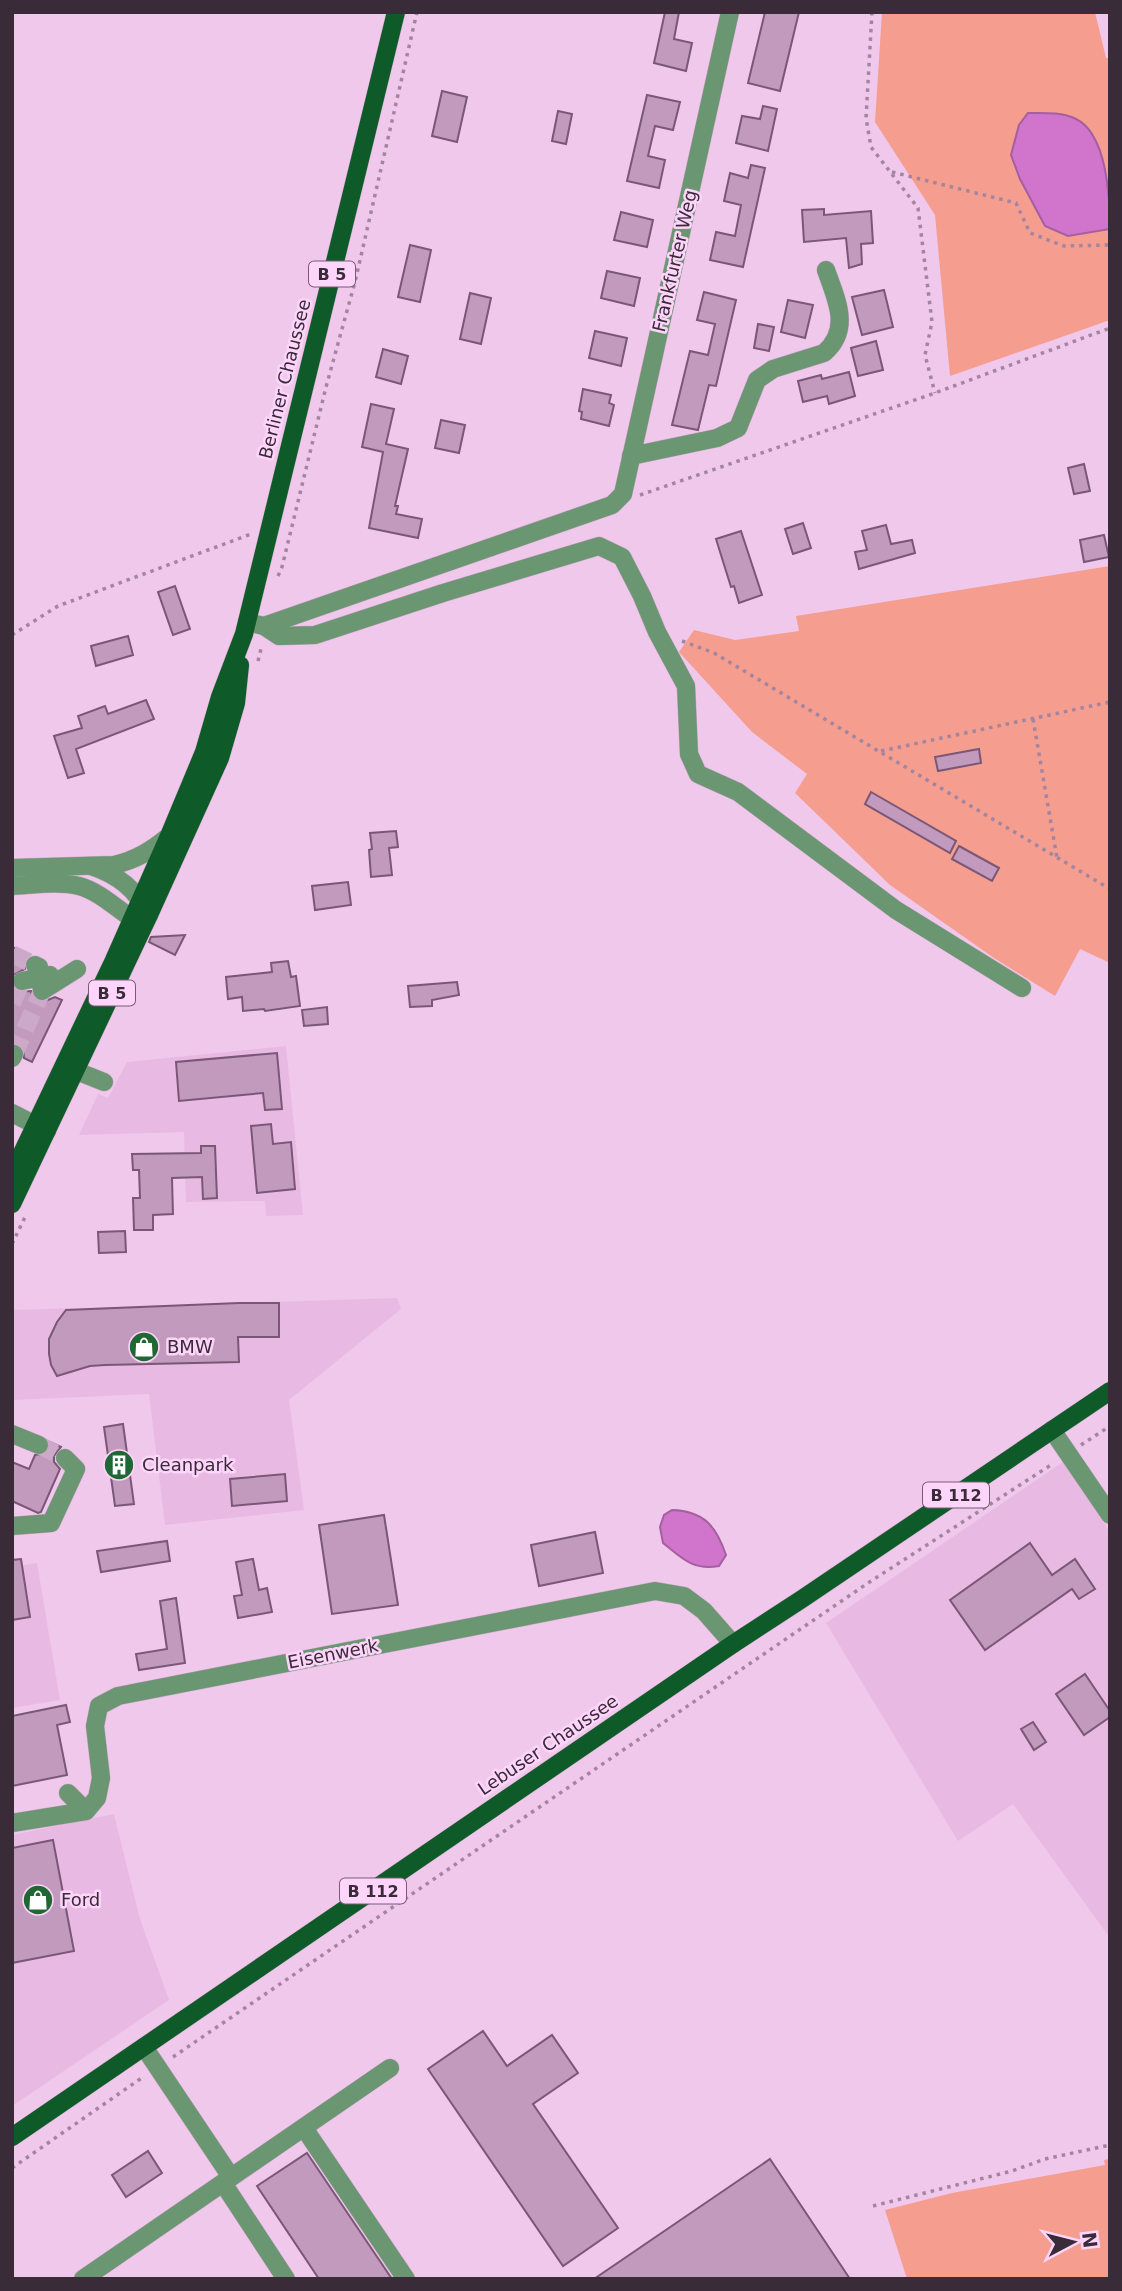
<svg xmlns="http://www.w3.org/2000/svg" width="1122" height="2291" font-family="'DejaVu Sans',sans-serif">
  <style>
    .built { fill: #e8bae3 }
    .green { fill: #f59d8f }
    .water { fill: #d175cc; stroke: #a45fa0; stroke-width: 2 }
    .building { fill: #c19abd; stroke: #7a5777; stroke-width: 2 }
    .lines { fill: none; stroke-linecap: round; stroke-linejoin: round }
    .minor-tunnel { stroke: #cca9c8; stroke-width: 18; stroke-dasharray: 18 9; stroke-linecap: butt }
    .minor-casing { stroke: #cca9c8; stroke-width: 19 }
    .major-casing { stroke: #cca9c8; stroke-width: 19 }
    .path { stroke: #a385a0; stroke-width: 3.5; stroke-dasharray: 3.5 5; stroke-linecap: butt }
    .minor { stroke: #6b9672; stroke-width: 18 }
    .major { stroke: #0e5a28; stroke-width: 18 }
    .labels { text-anchor: middle; stroke-width: 5; stroke-linejoin: round; paint-order: stroke }
    .shield { fill: #fed5fa; stroke: #755e73; stroke-width: 2 }
    .shield-label { font-size: 16px; font-weight: bold; fill: #3a2b39 }
    .street-label { font-size: 18px; fill: #3a2b39; stroke: #fed5fa }
    .poi-label { font-size: 18px; fill: #3a2b39; stroke: #fed5fa; text-anchor: start }
  </style>
  <rect width="100%" height="100%" fill="#f0c8ec"/>
  <g class="built">
    <polygon points="286,1046 303,1215 266,1216 265,1201 186,1202 184,1132 79,1135 98,1094 108,1098 127,1062"/>
    <polygon points="397,1298 401,1309 289,1400 304,1510 165,1525 149,1394 12,1400 12,1310"/>
    <polygon points="1063,1462 1110,1532 1110,1938 1013,1804 958,1841 826,1623"/>
    <polygon points="37,1563 60,1700 12,1708 12,1567"/>
    <polygon points="114,1814 140,1919 169,2000 12,2106 12,1835"/>
  </g>
  <g class="green">
    <polygon points="882,12 1095,12 1106,58 1110,58 1110,217 1101,156 1094,134 1068,236 1110,229 1110,320 950,376 935,215 875,122"/>
    <polygon points="1110,566 1110,963 1080,949 1055,996 994,958 890,885 795,793 807,774 752,732 679,652 694,630 735,640 799,631 796,616"/>
    <polygon points="1110,2159 1110,2279 907,2279 885,2210 952,2193 1105,2165 1104,2160"/>
  </g>
  <g class="water">
    <path d="M1028 113C1044 113 1062 112 1076 119 1107 134 1110 198 1110 229L1068 236 1045 226 1020 179 1011 155 1019 125Z"/>
    <path d="M672 1510C704 1511 716 1526 726 1555L719 1566C693 1571 682 1558 663 1543L660 1527 664 1515Z"/>
  </g>
  <g class="building">
    <polygon points="665,12 679,12 674,39 692,43 686,71 654,63"/>
    <polygon points="765,12 799,12 780,91 748,83"/>
    <polygon points="442,91 467,97 457,142 432,136"/>
    <polygon points="647,95 680,102 673,130 655,126 648,156 665,160 659,188 627,181"/>
    <polygon points="763,106 777,109 768,151 736,143 742,116 760,119"/>
    <polygon points="558,111 572,114 566,144 552,141"/>
    <polygon points="751,165 765,168 743,267 710,260 716,232 735,236 741,205 724,201 730,173 748,178"/>
    <polygon points="824,209 824,215 871,211 873,243 861,244 862,264 849,268 846,238 804,242 802,210"/>
    <polygon points="621,212 653,220 647,247 614,240"/>
    <polygon points="410,245 431,250 420,302 398,297"/>
    <polygon points="607,271 640,278 634,306 601,298"/>
    <polygon points="884,290 893,327 862,335 852,297"/>
    <polygon points="704,292 736,300 716,386 709,385 698,430 672,425 690,351 708,355 715,324 697,320"/>
    <polygon points="470,293 491,298 481,344 460,339"/>
    <polygon points="788,300 813,305 805,338 781,332"/>
    <polygon points="758,324 774,327 769,351 754,348"/>
    <polygon points="595,331 627,338 621,366 589,358"/>
    <polygon points="876,341 883,370 858,376 851,348"/>
    <polygon points="383,349 408,356 401,384 376,377"/>
    <polygon points="849,372 855,396 829,404 827,396 803,402 798,381 821,375 822,379"/>
    <polygon points="583,389 611,395 609,403 614,405 609,426 581,419 582,412 579,411"/>
    <polygon points="371,404 394,409 386,444 408,449 395,506 398,506 396,514 422,519 418,538 369,528 383,452 362,447"/>
    <polygon points="441,420 465,425 459,453 435,448"/>
    <polygon points="1084,464 1090,491 1074,494 1068,468"/>
    <polygon points="803,523 811,548 793,554 785,529"/>
    <polygon points="886,525 891,544 912,540 915,553 859,569 855,552 867,550 862,531"/>
    <polygon points="741,531 762,595 739,603 734,586 731,587 716,539"/>
    <polygon points="1104,535 1109,557 1084,562 1080,540"/>
    <polygon points="175,586 190,629 173,635 158,592"/>
    <polygon points="128,636 133,655 96,666 91,646"/>
    <polygon points="146,700 154,719 76,749 84,773 68,778 54,736 82,728 78,716 105,706 108,714"/>
    <polygon points="979,749 981,763 938,771 935,757"/>
    <polygon points="871,792 956,841 950,853 865,804"/>
    <polygon points="396,831 398,847 389,848 392,875 371,877 369,850 372,849 370,833"/>
    <polygon points="959,846 999,868 992,881 952,859"/>
    <polygon points="348,882 351,905 315,910 312,886"/>
    <polygon points="185,935 175,955 149,942 151,937"/>
    <polygon points="12,947 30,955 25,961 25,969 12,976"/>
    <polygon points="288,961 291,977 296,976 300,1006 265,1011 264,1009 243,1011 242,997 228,999 226,977 272,972 271,963"/>
    <polygon points="457,982 459,995 432,1000 432,1006 410,1007 408,986"/>
    <polygon points="12,986 19,992 31,991 32,997 38,1001 43,1002 55,997 62,1000 32,1062 24,1058 23,1047 12,1043"/>
    <polygon points="327,1007 328,1024 304,1026 302,1010"/>
    <polygon points="277,1053 282,1109 265,1110 263,1093 179,1101 176,1062"/>
    <polygon points="271,1124 273,1144 291,1142 295,1189 257,1193 251,1126"/>
    <polygon points="201,1146 215,1146 217,1198 203,1199 202,1177 172,1178 173,1214 153,1215 153,1230 134,1230 133,1198 140,1198 139,1170 133,1170 132,1154 201,1153"/>
    <polygon points="125,1231 126,1252 99,1253 98,1232"/>
    <polygon points="239,1303 279,1303 279,1337 238,1337 239,1362 105,1365 90,1366 57,1376 51,1365 49,1354 49,1339 57,1322 66,1310"/>
    <polygon points="123,1424 134,1504 115,1506 104,1427"/>
    <polygon points="50,1442 61,1447 54,1456 54,1462 60,1469 41,1512 38,1513 12,1501 12,1462 29,1469 35,1455 46,1453"/>
    <polygon points="285,1474 287,1501 232,1506 230,1479"/>
    <polygon points="384,1515 398,1605 332,1614 319,1525"/>
    <polygon points="595,1532 603,1573 539,1586 531,1545"/>
    <polygon points="167,1541 170,1561 101,1572 97,1551"/>
    <polygon points="1030,1543 1052,1575 1075,1559 1095,1589 1079,1599 1072,1589 985,1650 950,1600"/>
    <polygon points="21,1559 30,1617 12,1620 12,1560"/>
    <polygon points="253,1559 259,1590 267,1588 272,1612 238,1618 234,1596 242,1595 236,1562"/>
    <polygon points="176,1598 185,1663 139,1670 136,1654 167,1649 160,1601"/>
    <polygon points="1085,1674 1110,1711 1110,1717 1084,1735 1056,1694"/>
    <polygon points="66,1705 70,1722 57,1725 67,1775 12,1786 12,1716"/>
    <polygon points="1033,1722 1046,1742 1034,1750 1021,1729"/>
    <polygon points="53,1840 74,1951 12,1963 12,1848"/>
    <polygon points="483,2031 507,2066 552,2035 578,2073 533,2104 618,2228 563,2266 428,2069"/>
    <polygon points="148,2151 162,2173 126,2197 112,2175"/>
    <polygon points="307,2153 392,2279 319,2279 257,2186"/>
    <polygon points="770,2159 850,2279 594,2279"/>
  </g>
  <g class="lines">
    <g class="minor-tunnel">
      <polyline points="12,954 35,965"/>
      <polyline points="12,1003 22,981"/>
      <polyline points="14,1054 42,991"/>
      <polyline points="39,1445 65,1458"/>
    </g>
    <g class="minor-casing">
      <g id="minor">
        <path d="M631 456 717 438 738 428 757 380 773 369 824 353C852 329 836 299 826 270"/>
        <polyline points="247,622 264,626 279,636 315,635 443,593 599,546 622,557 642,596 657,632 686,686 689,754 698,774 738,792 896,910 1022,988"/>
        <polyline points="264,626 612,505 623,494 730,12"/>
        <path d="M12 868 114 865C136 860 152 850 169 836"/>
        <path d="M12 886C34 885 58 881 79 886 98 891 115 907 131 918L149 915C136 889 118 875 91 866"/>
        <polyline points="35,965 39,967 42,991 77,969"/>
        <polyline points="22,981 50,975"/>
        <polyline points="12,1058 14,1054"/>
        <polyline points="64,1066 104,1082"/>
        <polyline points="12,1113 47,1131"/>
        <polyline points="1052,1430 1110,1515"/>
        <polyline points="12,1434 39,1445"/>
        <polyline points="12,1526 51,1523 76,1469 65,1458"/>
        <polyline points="68,1793 86,1811"/>
        <polyline points="12,1823 86,1811 97,1798 101,1778 95,1726 99,1706 118,1696 655,1591 684,1596 704,1611 733,1644"/>
        <polyline points="144,2047 231,2177"/>
        <polyline points="304,2128 406,2279"/>
        <polyline points="223,2183 286,2279"/>
        <polyline points="83,2279 390,2068"/>
      </g>
    </g>
    <g class="major-casing">
      <g id="major">
        <polyline points="12,1174 114,960 169,836 204,752 220,697 244,634 396,12"/>
        <polyline points="12,1204 149,915 220,758 236,703 240,665"/>
        <polyline points="12,2137 733,1644 802,1599 1110,1391"/>
      </g>
    </g>
    <g class="path">
      <polyline points="872,12 866,118 871,147 918,208 932,322 925,355 935,393"/>
      <polyline points="892,172 1016,203 1030,233 1064,246 1110,245"/>
      <polyline points="640,495 935,393 1110,328"/>
      <polyline points="278,576 282,567 326,387 355,282 417,12"/>
      <polyline points="12,635 58,606 251,534"/>
      <polyline points="682,641 714,653 1110,889"/>
      <polyline points="258,661 262,645"/>
      <polyline points="1033,719 1057,858"/>
      <polyline points="881,751 1110,702"/>
      <polyline points="12,1244 26,1215"/>
      <polyline points="1081,1445 1110,1426"/>
      <polyline points="173,2057 868,1583 1054,1463"/>
      <polyline points="12,2168 143,2077"/>
      <polyline points="873,2206 1012,2171 1045,2159 1110,2145"/>
    </g>
    <use href="#minor" class="minor"/>
    <use href="#major" class="major"/>
  </g>
  <defs>
    <g id="shop-disc" transform="scale(1.575)"><circle r="9.5" fill="#1f6733" stroke="#fed5fa"/><path d="M-5-2.5h2.3a2.7 3.5 0 0 1 5.4 0H5L5.5 6h-11ZM-1.5-2.5h3a1.5 2.3 0 0 0-3 0Z" fill="#fff"/></g>
    <g id="building-disc" transform="scale(1.575)"><circle r="9.5" fill="#1f6733" stroke="#fed5fa"/><path d="M-4-6H4V6H1V3H-1V6H-4ZM-2.5-4.3h1.7v1.8h-1.7ZM.8-4.3h1.7v1.8H.8ZM-2.5-1h1.7V.8h-1.7ZM.8-1h1.7V.8H.8Z" fill="#fff"/></g>
  </defs>
  <g fill-rule="evenodd">
    <use href="#shop-disc" x="144" y="1347"/>
    <use href="#building-disc" x="119" y="1465"/>
    <use href="#shop-disc" x="38" y="1900"/>
  </g>
  <g class="labels">
    <g class="shield">
      <rect x="309" y="261.5" width="46" height="25" rx="5"/>
      <rect x="89" y="980.5" width="46" height="25" rx="5"/>
      <rect x="923" y="1482.5" width="66" height="25" rx="5"/>
      <rect x="340" y="1878.5" width="66" height="25" rx="5"/>
    </g>
    <g class="shield-label">
      <text x="332" y="280">B 5</text>
      <text x="112" y="999">B 5</text>
      <text x="956" y="1501">B 112</text>
      <text x="373" y="1897">B 112</text>
    </g>
    <g class="street-label">
      <text transform="translate(675 261) rotate(-77)" y="6">Frankfurter Weg</text>
      <text transform="translate(285 379) rotate(-76)" y="6">Berliner Chaussee</text>
      <text transform="translate(333 1654) rotate(-11)" y="6">Eisenwerk</text>
      <text transform="translate(548 1745) rotate(-34)" y="6">Lebuser Chaussee</text>
    </g>
    <g class="poi-label">
      <text x="167" y="1353">BMW</text>
      <text x="142" y="1471">Cleanpark</text>
      <text x="61" y="1906">Ford</text>
    </g>
  </g>
  <rect width="1122" height="2291" fill="none" stroke="#3a2b39" stroke-width="28"/>
  <g transform="translate(1073 2242) rotate(83)" stroke="#fed5fa" stroke-width="5" paint-order="stroke">
  <path d="M0-5L12 26L0 18L-12 26Z" fill="#3a2b39"/>
  <text y="-10" font-size="19" font-weight="bold" text-anchor="middle" fill="#3a2b39">N</text>
  </g>
</svg>
